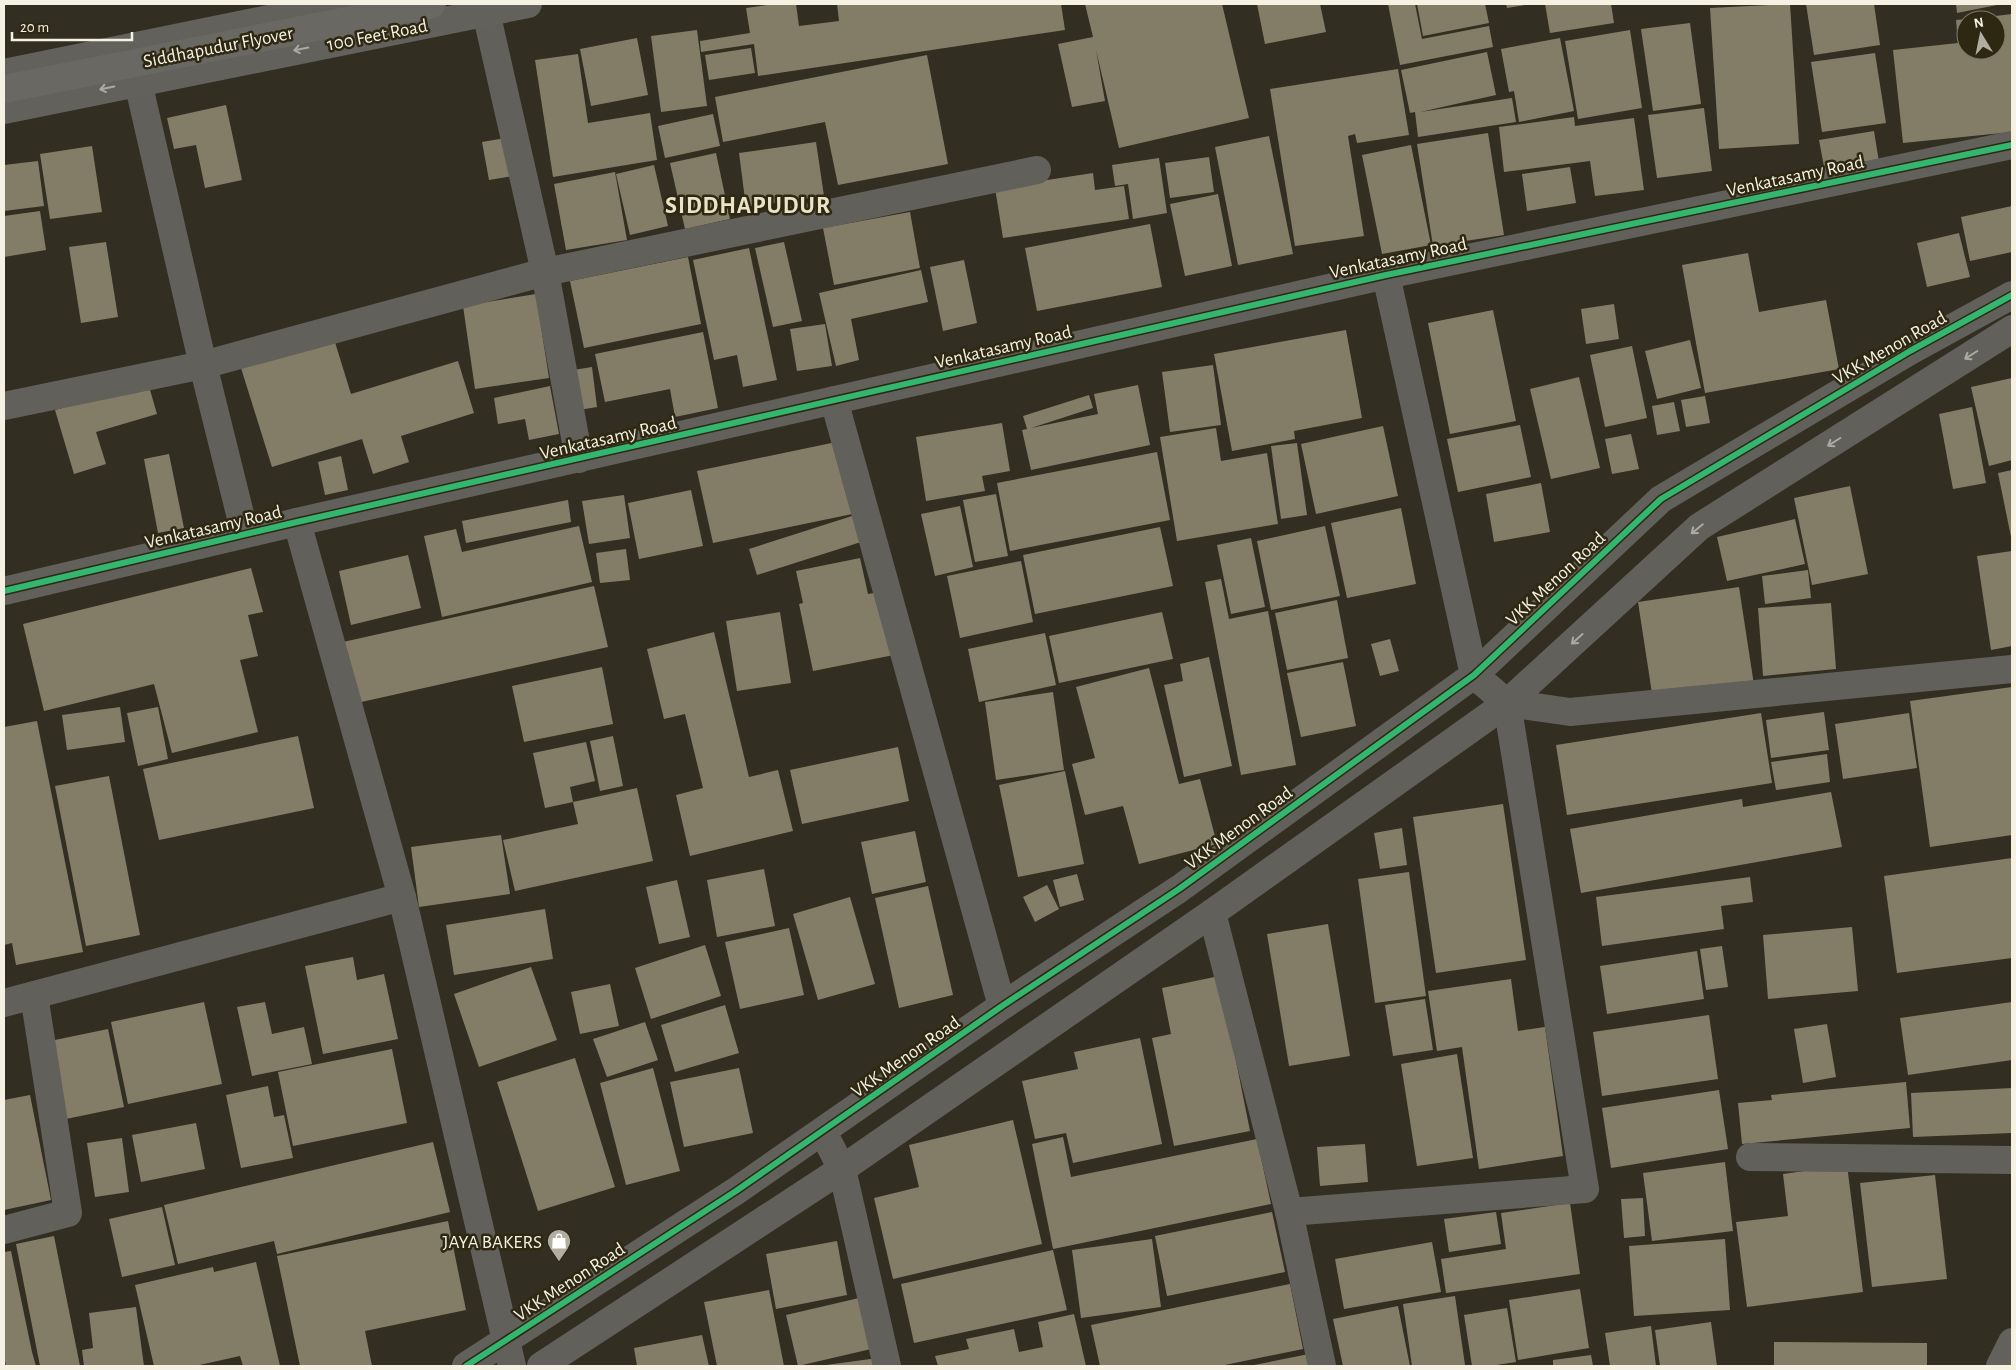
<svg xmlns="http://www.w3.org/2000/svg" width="2016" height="1370" font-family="'Alegreya Sans',sans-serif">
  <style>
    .building { fill: #837d67 }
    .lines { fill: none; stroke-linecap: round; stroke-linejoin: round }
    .minor { stroke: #62605a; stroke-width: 28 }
    .tertiary { stroke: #62605a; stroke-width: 28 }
    .secondary { stroke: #62615c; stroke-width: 28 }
    .primary { stroke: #696862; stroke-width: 28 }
    .cycleway-casing { stroke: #2e2812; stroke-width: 9 }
    .cycleway { stroke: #33b770; stroke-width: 6 }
    .oneway { stroke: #acaaa0 }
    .oneway2 { stroke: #aca99f }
    .labels { text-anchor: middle; stroke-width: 5; stroke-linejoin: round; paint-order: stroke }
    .street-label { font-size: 19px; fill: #f5f2e4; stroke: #2e2812 }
    .poi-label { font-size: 19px; fill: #f5f2e4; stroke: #2e2812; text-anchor: end }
    .district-label { font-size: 24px; font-weight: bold; letter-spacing: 1px; fill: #eae3c8; stroke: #2e2812 }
  </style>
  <rect width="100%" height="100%" fill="#322e22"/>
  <g class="building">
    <polygon points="775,4 796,4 799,26 839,21 837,4 1061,4 1065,30 758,76 754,44 701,52 700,41 750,33 746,8"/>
    <polygon points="1085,4 1222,4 1249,118 1119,148 1096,50 1105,101 1072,107 1058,44 1093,37"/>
    <polygon points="1257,4 1320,4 1326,32 1265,44"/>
    <polygon points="1388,4 1415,4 1422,39 1489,26 1493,47 1400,65"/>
    <polygon points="1417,4 1485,4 1489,23 1423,36"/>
    <polygon points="1506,4 1525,4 1525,5 1507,8"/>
    <polygon points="1545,4 1611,4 1614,23 1550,33"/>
    <polygon points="1790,4 1799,144 1719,149 1710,8"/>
    <polygon points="1806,4 1874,4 1880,45 1814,55"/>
    <polygon points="1956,4 1997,4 1997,5 1957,13"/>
    <polygon points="2012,14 2012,132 1903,143 1893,50 1958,43 1956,20 1966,19 1966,50 1996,50 1996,20 1971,19"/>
    <polygon points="1690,23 1701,104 1653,111 1641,29"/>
    <polygon points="697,30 707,106 661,112 651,36"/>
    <polygon points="1630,30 1642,108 1578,119 1565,41"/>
    <polygon points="637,38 648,95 591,106 580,49"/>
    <polygon points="1560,38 1574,111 1519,122 1514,91 1509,92 1501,49"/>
    <polygon points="751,48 755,73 709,80 705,55"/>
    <polygon points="1487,52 1496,95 1420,112 1512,98 1516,122 1418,137 1415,112 1410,113 1401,70"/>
    <polygon points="1875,53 1886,123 1822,132 1811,62"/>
    <polygon points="578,54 588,123 650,113 657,160 553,177 535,60"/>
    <polygon points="927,55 948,164 838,185 825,122 723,142 715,97"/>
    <polygon points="1398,69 1409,135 1357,143 1355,134 1348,136 1364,236 1295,246 1270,89"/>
    <polygon points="226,105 242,180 205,188 196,145 174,149 167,118"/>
    <polygon points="1704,108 1712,171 1657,178 1648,115"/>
    <polygon points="713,114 720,146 665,158 658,126"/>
    <polygon points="1574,117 1575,126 1634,118 1644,190 1595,196 1590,161 1504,172 1499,127"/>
    <polygon points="1874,131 1879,162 1825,172 1819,140"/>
    <polygon points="1488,133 1504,235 1433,246 1417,144"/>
    <polygon points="1269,136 1293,254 1238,265 1215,147"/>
    <polygon points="512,137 518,175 489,180 482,142"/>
    <polygon points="816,142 824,196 746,207 739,153"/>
    <polygon points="1411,145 1431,245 1382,254 1362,155"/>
    <polygon points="92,146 102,212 50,219 40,154"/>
    <polygon points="716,153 730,219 685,229 670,163"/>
    <polygon points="1209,157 1214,192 1170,198 1165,163"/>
    <polygon points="1159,158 1167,213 1133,219 1128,184 1115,186 1112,165"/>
    <polygon points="38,161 44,206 4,211 4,165"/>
    <polygon points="654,165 668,226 630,235 616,174"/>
    <polygon points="1570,167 1576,203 1527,211 1522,174"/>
    <polygon points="615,172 627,240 566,250 554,184"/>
    <polygon points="1093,173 1095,190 1124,186 1129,219 1003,238 995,188"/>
    <polygon points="1218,194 1232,266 1185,276 1170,204"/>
    <polygon points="2012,206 2012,252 1970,261 1961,217"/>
    <polygon points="40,211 46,250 4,257 4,216"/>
    <polygon points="910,212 920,268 834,285 823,228"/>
    <polygon points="1150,224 1162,287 1037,311 1025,248"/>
    <polygon points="1959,233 1970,277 1927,287 1917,243"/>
    <polygon points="106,242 118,317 81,323 69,247"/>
    <polygon points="784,242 802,321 773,327 755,248"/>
    <polygon points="749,248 777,380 743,387 737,355 714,360 693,260"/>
    <polygon points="1748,253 1759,312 1826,300 1839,369 1705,393 1682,265"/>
    <polygon points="688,257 701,324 584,348 570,281"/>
    <polygon points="964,260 977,323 943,331 930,267"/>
    <polygon points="921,270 928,302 851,319 859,360 836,366 819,293"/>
    <polygon points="536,294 549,378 475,389 463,306"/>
    <polygon points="1614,304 1619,339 1586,344 1581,309"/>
    <polygon points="1493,310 1516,421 1450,434 1428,323"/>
    <polygon points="825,324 832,366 797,371 790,329"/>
    <polygon points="1346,330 1362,418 1294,431 1295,439 1232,451 1214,354"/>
    <polygon points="703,332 718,408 675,417 670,389 605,402 595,354"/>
    <polygon points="334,339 351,394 458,361 474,413 401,436 409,462 373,474 362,439 272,467 241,368"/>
    <polygon points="1690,340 1701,388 1657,399 1645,351"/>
    <polygon points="1632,346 1647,418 1605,427 1590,355"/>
    <polygon points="1213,365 1221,425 1170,432 1162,372"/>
    <polygon points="592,367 597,407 573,411 567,371"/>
    <polygon points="1579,377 1600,468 1551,479 1530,389"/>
    <polygon points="2012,378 2012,460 1989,466 1971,387"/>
    <polygon points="148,383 157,414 96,432 106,464 74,474 55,410"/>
    <polygon points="1138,385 1150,445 1031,470 1022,430 1027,429 1023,416 1089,395 1093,408 1031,428 1098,414 1094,394"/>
    <polygon points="550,386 559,434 529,440 525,419 498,424 494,398"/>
    <polygon points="1705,396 1710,423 1686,427 1681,400"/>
    <polygon points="1674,402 1680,431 1657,435 1652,406"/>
    <polygon points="1972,407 1986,483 1953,489 1939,414"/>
    <polygon points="1002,423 1010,471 982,476 985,491 926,501 916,437"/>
    <polygon points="1520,425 1531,477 1458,492 1447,439"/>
    <polygon points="1383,426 1398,496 1316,514 1301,444"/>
    <polygon points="1216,428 1221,461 1267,453 1278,524 1177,541 1160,437"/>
    <polygon points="1631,434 1639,469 1612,474 1605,439"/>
    <polygon points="841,441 857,513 713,543 697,471"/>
    <polygon points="1297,443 1307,515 1281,519 1271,446"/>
    <polygon points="1157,452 1170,520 1010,551 997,483"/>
    <polygon points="169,454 184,528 158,533 144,459"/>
    <polygon points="341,456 348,490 325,495 318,462"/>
    <polygon points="2012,470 2012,536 2011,537 1998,473"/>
    <polygon points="1541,483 1550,532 1494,542 1486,494"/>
    <polygon points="1850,486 1868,574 1812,585 1794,498"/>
    <polygon points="691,490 703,546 639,559 628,503"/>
    <polygon points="996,494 1008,556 975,562 963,500"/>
    <polygon points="624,495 630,538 589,544 582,501"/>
    <polygon points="568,500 571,522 466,543 462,521"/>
    <polygon points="960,506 973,567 935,576 921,514"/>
    <polygon points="1401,508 1416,584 1347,598 1331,523"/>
    <polygon points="852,516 861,542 757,575 749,549"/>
    <polygon points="1795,519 1805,564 1727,581 1717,537"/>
    <polygon points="579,526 592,582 442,617 424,536 456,529 462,552"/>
    <polygon points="1325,526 1340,596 1271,610 1257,541"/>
    <polygon points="1160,527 1173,586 1035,614 1023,555"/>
    <polygon points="1251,538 1265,607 1231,614 1217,545"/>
    <polygon points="626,549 630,580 600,583 596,553"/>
    <polygon points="2012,551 2012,646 1991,650 1977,556"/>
    <polygon points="408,555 421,608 351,625 339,571"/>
    <polygon points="860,558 868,594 886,591 899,654 813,671 799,604 803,603 796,571"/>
    <polygon points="1021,561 1033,622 960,638 947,576"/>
    <polygon points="251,568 263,612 248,615 258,656 240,660 258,732 172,753 154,684 44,711 23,624"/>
    <polygon points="1808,570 1811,598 1765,604 1762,576"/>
    <polygon points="1221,579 1229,619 1268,611 1296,765 1241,775 1205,582"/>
    <polygon points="594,586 608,647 357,703 343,642"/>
    <polygon points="1739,587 1754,685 1653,700 1638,602"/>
    <polygon points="1337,600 1348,658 1287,670 1275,613"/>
    <polygon points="1831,603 1836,669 1763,676 1758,608"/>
    <polygon points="780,612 791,683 737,691 726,621"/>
    <polygon points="1162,612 1173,659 1059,683 1049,636"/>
    <polygon points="714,632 749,777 778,770 793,831 690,856 676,795 703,788 685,714 664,719 647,649"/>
    <polygon points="1045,633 1056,685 979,702 968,649"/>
    <polygon points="1390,639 1399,671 1380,676 1371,644"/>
    <polygon points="1209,657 1232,766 1184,777 1164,685 1183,681 1180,664"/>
    <polygon points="1343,662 1356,726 1301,737 1287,673"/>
    <polygon points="602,667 613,724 524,742 512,686"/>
    <polygon points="1149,668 1179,784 1200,779 1217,844 1139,864 1123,806 1085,815 1072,764 1095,758 1076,687"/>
    <polygon points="2012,687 2012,835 1930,847 1910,701"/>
    <polygon points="1053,692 1064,770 996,780 985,702"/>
    <polygon points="120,707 125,742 67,750 62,715"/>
    <polygon points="158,707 168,759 138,766 127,713"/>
    <polygon points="1824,712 1829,750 1771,758 1766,720"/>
    <polygon points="1761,713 1772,783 1567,815 1556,745"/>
    <polygon points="1909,713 1917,768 1843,779 1835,724"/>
    <polygon points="37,721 83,952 16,965 12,943 4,945 4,727"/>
    <polygon points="298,736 314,808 159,840 143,769"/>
    <polygon points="613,736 623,786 600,791 590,741"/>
    <polygon points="586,742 595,781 570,787 573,802 545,808 533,753"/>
    <polygon points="898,747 909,801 802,824 790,770"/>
    <polygon points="1827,754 1830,782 1776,790 1771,762"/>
    <polygon points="1065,771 1084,864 1018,877 999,785"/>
    <polygon points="109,776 140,935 86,946 55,786"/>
    <polygon points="637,788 653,861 515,891 503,840 578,824 573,802"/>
    <polygon points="1831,792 1842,847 1581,893 1570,829 1742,799 1743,807"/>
    <polygon points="1503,804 1526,960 1436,973 1413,817"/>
    <polygon points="1402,828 1407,865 1380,869 1374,833"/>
    <polygon points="915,831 926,882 872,894 861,842"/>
    <polygon points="501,835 510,894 419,907 411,847"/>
    <polygon points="2012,858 2012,958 1897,973 1884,876"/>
    <polygon points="764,869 775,926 717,937 707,880"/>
    <polygon points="1409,872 1426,996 1375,1003 1358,879"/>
    <polygon points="1077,874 1084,900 1060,907 1053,880"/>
    <polygon points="1750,877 1753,902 1721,906 1724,929 1602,946 1596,897"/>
    <polygon points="677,880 690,937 659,944 646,887"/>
    <polygon points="1047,885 1059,909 1035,922 1023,897"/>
    <polygon points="928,886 953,995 899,1008 875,898"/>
    <polygon points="850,897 875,984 818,1000 793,914"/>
    <polygon points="545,909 553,959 454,975 446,925"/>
    <polygon points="1328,924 1350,1056 1289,1066 1267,934"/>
    <polygon points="1852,927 1858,991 1768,999 1763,935"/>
    <polygon points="789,928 804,995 740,1009 725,942"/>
    <polygon points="705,945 721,996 651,1019 635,968"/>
    <polygon points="1722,946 1728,987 1706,990 1700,949"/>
    <polygon points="1697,951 1704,999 1607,1014 1600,966"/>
    <polygon points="353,957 357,980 384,974 398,1039 323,1054 305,966"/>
    <polygon points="531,967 557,1040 479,1067 454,994"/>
    <polygon points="1219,976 1250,1131 1174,1146 1152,1038 1171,1034 1162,988"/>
    <polygon points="1511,979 1518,1031 1545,1027 1563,1156 1479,1169 1462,1047 1437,1051 1428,991"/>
    <polygon points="610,984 619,1026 580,1034 571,992"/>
    <polygon points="1425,999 1433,1050 1393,1056 1385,1005"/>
    <polygon points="204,1002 222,1084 128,1104 111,1022"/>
    <polygon points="265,1002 272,1034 304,1027 312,1064 252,1076 237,1007"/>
    <polygon points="2012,1002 2012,1060 1908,1075 1900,1018"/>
    <polygon points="725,1005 739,1053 675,1072 661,1025"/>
    <polygon points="1709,1015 1718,1079 1602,1096 1593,1032"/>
    <polygon points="645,1022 658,1060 607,1077 593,1039"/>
    <polygon points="1827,1024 1836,1077 1803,1083 1794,1029"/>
    <polygon points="108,1029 124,1107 66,1119 50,1041"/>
    <polygon points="1140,1038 1162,1144 1073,1163 1066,1133 1035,1139 1022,1081 1078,1069 1074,1052"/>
    <polygon points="392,1049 407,1123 293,1146 278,1072"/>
    <polygon points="1457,1054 1473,1158 1417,1166 1401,1064"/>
    <polygon points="575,1058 615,1187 538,1211 497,1082"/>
    <polygon points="653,1068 680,1171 626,1185 600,1083"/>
    <polygon points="739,1068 753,1133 684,1147 670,1082"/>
    <polygon points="1906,1082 1910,1128 1742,1144 1738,1103 1772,1100 1771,1095"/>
    <polygon points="268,1086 274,1117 284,1115 293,1158 241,1168 226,1095"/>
    <polygon points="2012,1088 2012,1133 1913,1137 1911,1093"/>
    <polygon points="1719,1090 1728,1149 1611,1168 1602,1108"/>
    <polygon points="30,1095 51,1200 4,1210 4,1100"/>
    <polygon points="1013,1120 1042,1244 893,1279 874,1198 919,1187 909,1145"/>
    <polygon points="196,1123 205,1169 141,1182 132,1135"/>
    <polygon points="1063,1137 1071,1177 1257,1139 1271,1204 1053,1249 1032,1144"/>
    <polygon points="122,1138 129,1192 95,1197 87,1143"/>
    <polygon points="433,1142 450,1212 277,1254 274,1241 178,1264 164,1205"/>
    <polygon points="1365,1144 1368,1182 1320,1186 1317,1147"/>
    <polygon points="1725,1162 1733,1231 1652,1241 1643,1173"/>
    <polygon points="1847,1165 1863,1292 1747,1307 1736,1222 1788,1216 1783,1174"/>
    <polygon points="1935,1175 1947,1279 1872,1287 1860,1183"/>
    <polygon points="1643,1198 1645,1236 1624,1238 1621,1199"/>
    <polygon points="1570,1203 1580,1274 1446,1293 1441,1259 1506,1249 1501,1213"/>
    <polygon points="162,1207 175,1265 122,1277 109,1219"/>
    <polygon points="1272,1212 1285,1272 1167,1296 1155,1236"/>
    <polygon points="1496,1212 1501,1244 1449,1252 1444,1219"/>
    <polygon points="448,1221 466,1310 365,1331 372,1366 300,1366 277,1256"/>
    <polygon points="54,1236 80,1366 40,1366 16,1244"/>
    <polygon points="1152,1239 1161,1307 1081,1318 1072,1250"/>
    <polygon points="1725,1239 1730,1310 1634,1316 1629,1246"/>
    <polygon points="837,1241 847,1295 776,1309 766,1254"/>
    <polygon points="1432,1242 1441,1292 1344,1309 1335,1259"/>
    <polygon points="1053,1250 1067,1310 914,1343 901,1284"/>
    <polygon points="11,1251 32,1352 36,1366 6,1366 4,1356 4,1252"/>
    <polygon points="256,1262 280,1366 243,1366 240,1356 195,1366 154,1366 135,1285 213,1267 214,1272"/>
    <polygon points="1290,1284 1303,1349 1220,1366 1100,1366 1091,1325"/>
    <polygon points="1580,1289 1589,1348 1518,1360 1509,1300"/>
    <polygon points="769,1290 784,1366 717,1366 704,1302"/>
    <polygon points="1455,1296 1465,1365 1412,1366 1403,1304"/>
    <polygon points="859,1298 871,1349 798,1366 786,1315"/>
    <polygon points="1398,1306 1410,1366 1343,1366 1333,1319"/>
    <polygon points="136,1307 144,1366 84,1366 82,1350 93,1348 89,1313"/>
    <polygon points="1507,1308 1516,1362 1490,1366 1472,1366 1464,1315"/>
    <polygon points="1074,1314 1086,1366 938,1366 935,1356 969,1349 966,1339 1014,1329 1019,1352 1043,1347 1038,1322"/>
    <polygon points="1711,1322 1717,1366 1660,1366 1655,1330"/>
    <polygon points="1651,1326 1656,1366 1610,1366 1605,1333"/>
    <polygon points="702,1335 709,1366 637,1366 634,1348"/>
    <polygon points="1774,1342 1927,1343 1927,1366 1774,1366"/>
    <polygon points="1309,1354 1312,1366 1255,1366 1254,1365"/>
    <polygon points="1591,1355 1593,1366 1553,1366 1553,1360"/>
    <polygon points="878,1358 879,1366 826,1366 826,1365"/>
  </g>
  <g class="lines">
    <g class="minor">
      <polyline points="486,12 545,272 579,459"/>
      <polyline points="138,82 203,365 245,534"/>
      <polyline points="1386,275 1474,675 1507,703"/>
      <polyline points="834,400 1002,1006"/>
      <polyline points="4,406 203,365 545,272 1037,170"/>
      <polyline points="297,522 402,897 512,1366"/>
      <polyline points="4,591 297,522 1386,275 2012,145"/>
      <polyline points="1212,913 1289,1212 1585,1189 1507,703 1570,712 2012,669"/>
      <polyline points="4,1003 402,897"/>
      <polyline points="823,1132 842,1169 887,1366"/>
      <polyline points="1750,1157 2012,1160"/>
      <polyline points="1289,1212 1322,1366"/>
      <polyline points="4,1230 68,1213 34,995"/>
    </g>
    <g class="tertiary">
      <polyline points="466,1366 736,1191 1002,1006 1179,889 1474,675 1661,499 1910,351 2012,295"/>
      <polyline points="541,1366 842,1169 1212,913 1507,703 1699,527 2012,329"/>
    </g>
    <g class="secondary">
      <polyline points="4,73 342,4"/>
      <polyline points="4,110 528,4"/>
      <polyline points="2000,1366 2012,1342"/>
    </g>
    <polyline class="primary" points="4,89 432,4"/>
    <g class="cycleway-casing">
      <g id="cycleway">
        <polyline points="4,591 297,522 1386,275 2012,145"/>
        <polyline points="466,1366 736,1191 1002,1006 1179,889 1474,675 1661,499 1910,351 2012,295"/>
      </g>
    </g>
    <use href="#cycleway" class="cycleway"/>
  </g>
  <defs><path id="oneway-shaft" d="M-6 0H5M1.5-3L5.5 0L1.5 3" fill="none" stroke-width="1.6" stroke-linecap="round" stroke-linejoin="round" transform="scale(1.25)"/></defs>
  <g class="oneway">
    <use href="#oneway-shaft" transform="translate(301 49) rotate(169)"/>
    <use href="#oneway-shaft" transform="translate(107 88) rotate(168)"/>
  </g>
  <g class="oneway2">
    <use href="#oneway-shaft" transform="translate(1971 355) rotate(148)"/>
    <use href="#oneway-shaft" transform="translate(1834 442) rotate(148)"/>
    <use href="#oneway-shaft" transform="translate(1697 529) rotate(141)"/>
    <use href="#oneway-shaft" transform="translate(1577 639) rotate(138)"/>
  </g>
  <defs>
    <g id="shop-pin" transform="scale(1.25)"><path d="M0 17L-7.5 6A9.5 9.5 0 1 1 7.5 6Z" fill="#b1ada0" stroke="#2e2812"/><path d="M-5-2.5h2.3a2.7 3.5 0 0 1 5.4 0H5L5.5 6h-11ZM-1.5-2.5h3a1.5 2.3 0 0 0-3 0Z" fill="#fff"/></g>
  </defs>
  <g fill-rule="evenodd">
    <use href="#shop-pin" x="559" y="1241"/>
  </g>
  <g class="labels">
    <g class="street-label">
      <text transform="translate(377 34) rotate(-11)" y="7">100 Feet Road</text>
      <text transform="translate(218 46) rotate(-11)" y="7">Siddhapudur Flyover</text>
      <text transform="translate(1795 175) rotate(-12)" y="7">Venkatasamy Road</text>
      <text transform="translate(1398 257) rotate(-12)" y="7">Venkatasamy Road</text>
      <text transform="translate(1003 346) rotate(-13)" y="7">Venkatasamy Road</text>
      <text transform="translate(1889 347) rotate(-30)" y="7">VKK Menon Road</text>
      <text transform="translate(608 437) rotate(-13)" y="7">Venkatasamy Road</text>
      <text transform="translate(213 526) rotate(-13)" y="7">Venkatasamy Road</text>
      <text transform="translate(1555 578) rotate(-43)" y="7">VKK Menon Road</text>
      <text transform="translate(1238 827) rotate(-36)" y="7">VKK Menon Road</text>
      <text transform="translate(905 1056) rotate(-35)" y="7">VKK Menon Road</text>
      <text transform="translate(569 1281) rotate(-33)" y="7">VKK Menon Road</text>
    </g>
    <g class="poi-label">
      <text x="542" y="1248">JAYA BAKERS</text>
    </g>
    <g class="district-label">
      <text x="748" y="213">SIDDHAPUDUR</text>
    </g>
  </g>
  <rect width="2016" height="1370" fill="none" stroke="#f5f2e4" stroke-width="10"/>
  <g transform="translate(1981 35) rotate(350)"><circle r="24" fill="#2e2812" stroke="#7e7966"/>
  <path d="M0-4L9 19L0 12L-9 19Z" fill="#b1ada0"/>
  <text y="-8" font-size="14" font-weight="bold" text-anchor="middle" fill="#f5f2e4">N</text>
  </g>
  <path d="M12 32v8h120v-8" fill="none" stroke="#f5f2e4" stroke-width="2.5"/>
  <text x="20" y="32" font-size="15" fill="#f5f2e4" stroke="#2e2812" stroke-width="4" paint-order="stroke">20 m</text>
</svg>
